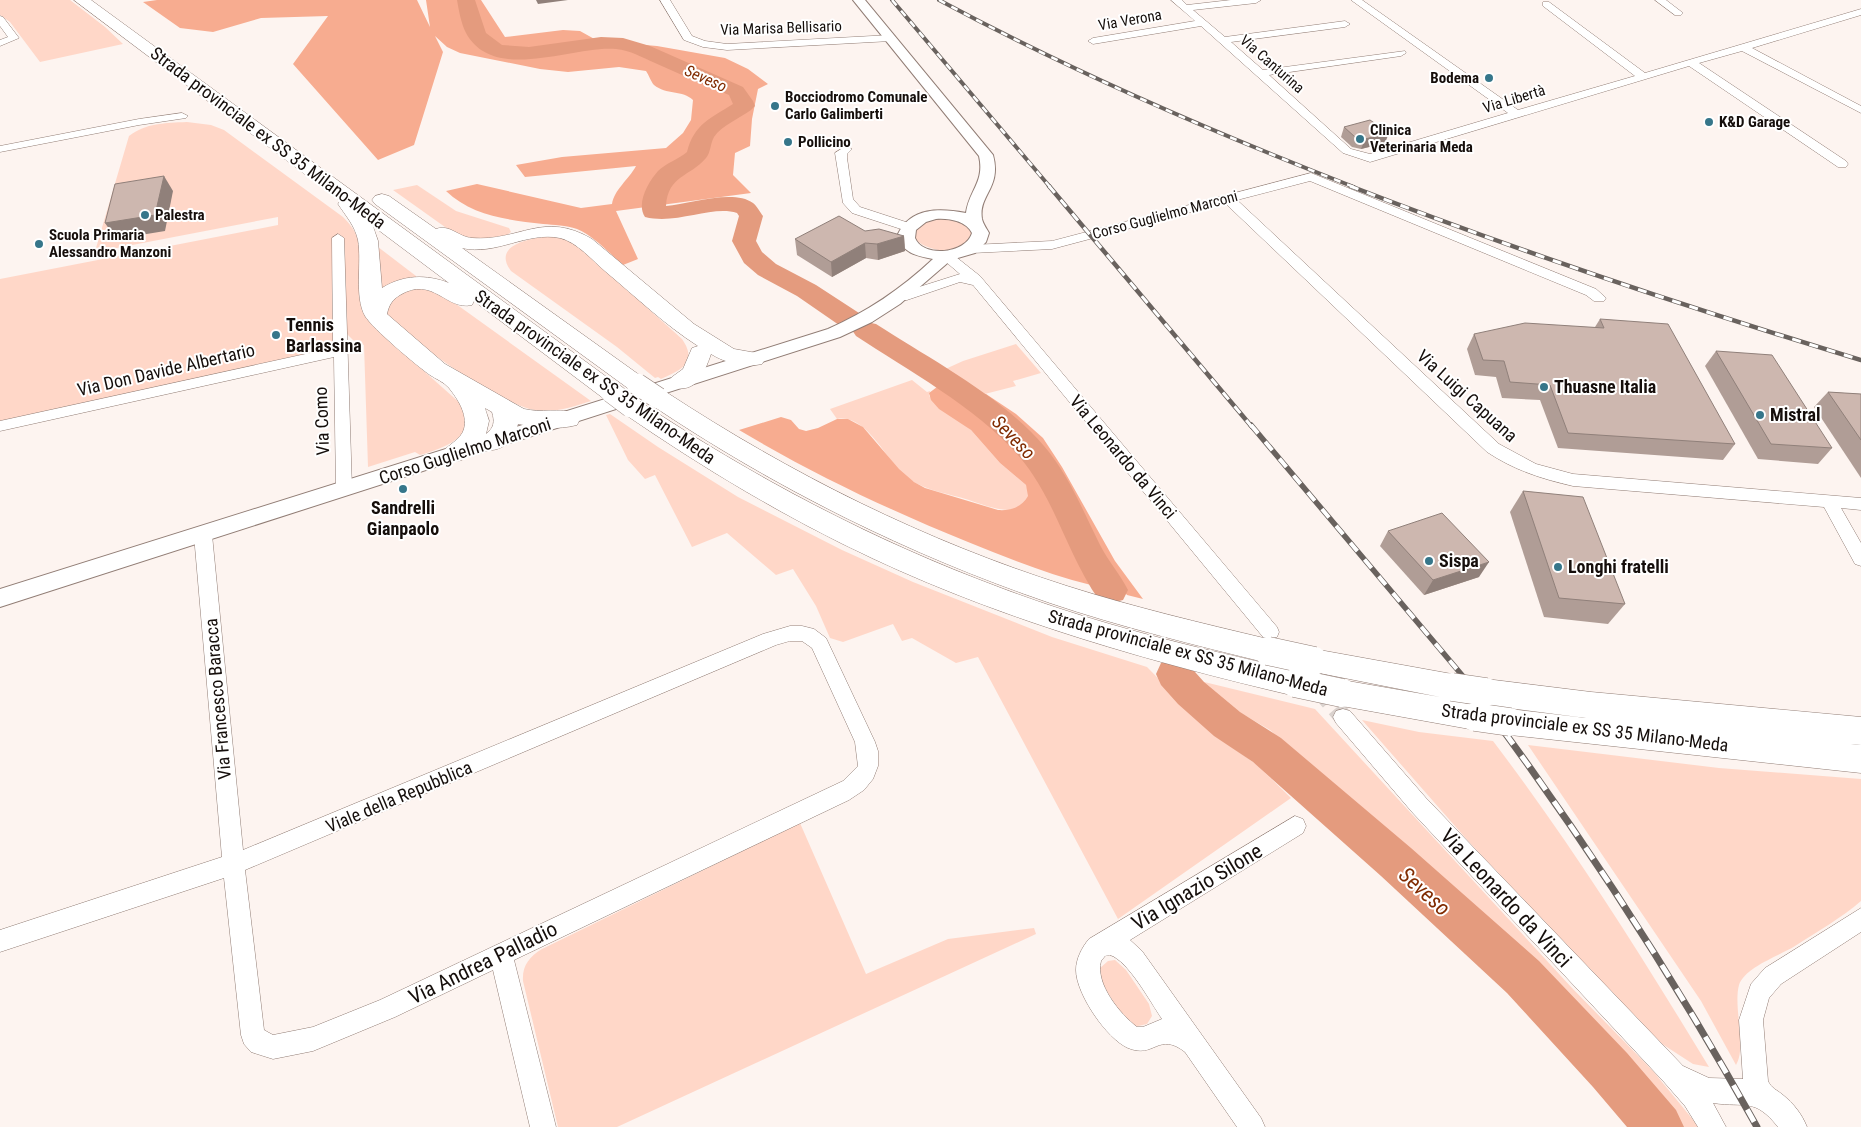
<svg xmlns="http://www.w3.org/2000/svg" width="1861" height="1127" font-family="'Roboto Condensed',sans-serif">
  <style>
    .green { fill: #ffd7c8 }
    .forest { fill: #f7ac90 }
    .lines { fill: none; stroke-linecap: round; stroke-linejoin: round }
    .river { fill: #e49b7e; fill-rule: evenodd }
    .minor-tunnel { stroke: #dad2ce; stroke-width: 18; stroke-dasharray: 18 9; stroke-linecap: butt }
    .minor-casing { stroke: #917d75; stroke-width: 1 }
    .tertiary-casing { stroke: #917d75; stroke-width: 2 }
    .trunk-casing { stroke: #917d75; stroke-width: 1 }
    .minor { fill: #fff; fill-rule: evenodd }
    .tertiary { fill: #fff; fill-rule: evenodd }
    .trunk { fill: #fff; fill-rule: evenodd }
    .rail-far3-casing { stroke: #69625e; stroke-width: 4 }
    .rail-far2-casing { stroke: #69625e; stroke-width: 4.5 }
    .rail-far1-casing { stroke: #69625e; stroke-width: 5.5 }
    .rail-casing { stroke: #69625e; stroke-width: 7 }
    .rail-far3 { stroke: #fff; stroke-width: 2.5; stroke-dasharray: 7; stroke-linecap: butt }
    .rail-far2 { stroke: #fff; stroke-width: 3; stroke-dasharray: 9; stroke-linecap: butt }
    .rail-far1 { stroke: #fff; stroke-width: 4; stroke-dasharray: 11; stroke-linecap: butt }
    .rail { stroke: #fff; stroke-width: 5; stroke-dasharray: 14; stroke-linecap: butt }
    .trunk-bridge-far1-casing { stroke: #917d75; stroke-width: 22; stroke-linecap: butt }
    .trunk-bridge-casing { stroke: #917d75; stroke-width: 29; stroke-linecap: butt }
    .trunk-bridge-far1 { stroke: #fff; stroke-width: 21 }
    .trunk-bridge { stroke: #fff; stroke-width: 28 }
    .wall { fill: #b09d96 }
    .shaded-wall { fill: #90807a }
    .building { fill: #cdb7af; stroke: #90807a }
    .poi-dot { fill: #36768a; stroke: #fff; stroke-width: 2 }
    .labels { text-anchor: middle; stroke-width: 4; stroke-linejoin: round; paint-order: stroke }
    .far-street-label { font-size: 15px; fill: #150e0b; stroke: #fff }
    .far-poi-label { font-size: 15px; font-weight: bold; fill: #150e0b; stroke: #fff; text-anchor: start }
    .far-water-label { font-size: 16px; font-style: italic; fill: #802b00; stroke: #fff }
    .street-label { font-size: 18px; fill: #150e0b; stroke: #fff }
    .poi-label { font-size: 18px; font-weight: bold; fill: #150e0b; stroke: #fff; text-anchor: start }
    .water-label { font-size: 19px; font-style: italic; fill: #802b00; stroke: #fff }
    .near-street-label { font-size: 21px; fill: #150e0b; stroke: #fff }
    .near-water-label { font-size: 22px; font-style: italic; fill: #802b00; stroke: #fff }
  </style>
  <rect width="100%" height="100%" fill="#fdf4f0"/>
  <g class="green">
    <polygon points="0,0 70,0 105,27 123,44 40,62 10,22 0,15"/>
    <path d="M187 122 211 125 224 130 343 217C351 225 357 233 360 245L366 316 371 324 461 404C483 434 444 448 420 455L415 452 368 467 364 345 353 340 347 334 342 236 334 237 335 348 0 423V279L278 225V217L101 251 96 248 129 136C146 123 165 123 187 122Z"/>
    <polygon points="417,185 456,211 509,228 511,232 506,236 472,240 452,232 393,190"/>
    <path d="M942 217 969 224 974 235C972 238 970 243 967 245 953 255 928 251 916 240L915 230 925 221Z"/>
    <path d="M555 236 575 243 682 339C698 362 682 370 661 379L658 377 655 378 617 347 511 271C490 243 536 237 555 236Z"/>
    <polygon points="378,247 416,276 416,277 379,293"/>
    <path d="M425 287 449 299 591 401C573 407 555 413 535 410 502 405 403 338 384 310L396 292Z"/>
    <polygon points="1016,344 1041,373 1013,381 1016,386 977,396 941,371 963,361"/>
    <path d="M912 380 927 392 930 391 929 396 971 430 1000 463 1026 485 1029 493C1023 522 987 506 969 500 947 493 924 491 905 476 885 459 867 414 837 419L830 409Z"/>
    <polygon points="610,414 658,447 738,497 842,550 913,582 1052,637 1147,667 1211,732 1257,765 1291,798 1118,919 978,657 956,663 912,638 902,641 893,624 843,642 830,638 816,606 793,569 776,575 727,533 692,547 655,475 645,479 628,460 606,415"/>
    <polygon points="1196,680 1315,709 1572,988 1653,1071 1699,1127 1675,1127 1608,1052 1522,964 1400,850 1342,800 1300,757 1270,730 1220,701"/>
    <path d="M1362 720 1419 732 1493 741C1572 845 1641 955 1709 1067L1693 1064 1656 1040 1469 842Z"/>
    <path d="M1528 745 1719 768 1861 779V901C1843 917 1815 933 1795 946 1779 956 1745 967 1739 985 1733 1007 1747 1047 1736 1065L1701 1001Z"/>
    <path d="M800 823 866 974 948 939 1034 928 1036 934 617 1127H558L523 981C522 966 529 957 542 949Z"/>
    <polygon points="1115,960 1126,970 1149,1004 1152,1016 1147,1024 1134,1027 1125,1020 1101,982 1099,969 1108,961"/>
  </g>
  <g class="forest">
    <path d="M157 0H417L430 27 426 0H481L505 37 563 30 580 31 598 41 657 46 725 58 748 69 768 84 758 89 752 119 750 146 735 153 733 175 751 193 616 211 638 259 623 265C609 253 594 236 577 229 566 225 554 225 543 224 508 220 472 216 446 191L477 184 581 208 612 204C614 190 629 179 636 166L525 177 516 165 562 157 666 148 683 133 691 120 693 100C683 90 666 95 654 85 651 82 649 75 646 71L619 67 568 72 540 69 460 53 447 47 435 36 443 52 414 145 378 160 293 64 328 16 261 18 213 32 180 28 143 2Z"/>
    <path d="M937 387 948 391 956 396 1008 435 1036 469 1060 511 1078 558 1091 585C1049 575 1008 558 968 542 889 510 813 474 739 430L781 417 791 420 799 429 806 431 818 428 837 419H848L863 427 899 469 914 482 925 488 998 510C1011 511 1022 507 1028 496L1026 485 1000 463 971 430 939 409 931 400 929 393Z"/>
    <polygon points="986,394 1016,414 1043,438 1062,467 1115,561 1143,599 1127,595 1109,573 1052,470 1034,442 1014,423 977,396"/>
  </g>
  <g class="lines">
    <g class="river">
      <path d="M457 0H475L486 33 502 45 529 47 601 37 623 38 650 46 743 87 753 101 755 106 751 110C740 118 721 126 714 137 710 144 711 152 706 158 690 177 668 175 666 206 690 204 733 189 753 203 757 206 760 212 763 216L756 241 762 252 776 264 816 285 859 313 863 319 860 323 866 322 876 324C930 359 1003 397 1044 446 1069 475 1083 511 1100 545 1108 561 1120 574 1128 590L1123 600 1111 603 1099 600C1071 560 1059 514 1033 475 995 417 913 374 856 336L852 330 855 326 849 327 839 325 797 296 758 275 744 263 732 241 739 216 737 213C712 205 677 225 645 217 636 204 648 182 658 171 666 163 679 159 687 152 694 124 711 118 733 104L729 95C704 85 680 74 655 63 643 58 630 50 616 49 573 45 494 84 466 33 461 23 459 11 457 0Z"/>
      <polygon points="1174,659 1187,663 1204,682 1240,712 1281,738 1411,848 1539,961 1627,1053 1676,1110 1684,1127 1627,1127 1593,1087 1507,993 1381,876 1253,762 1214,736 1178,704 1161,685 1156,674 1161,663"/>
    </g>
    <polyline class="minor-tunnel" points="1318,688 1343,717"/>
    <g class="minor-casing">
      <g id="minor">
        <polygon points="660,0 670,0 692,36 705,41 727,44 891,35 896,38 891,41 727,50 703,47 684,40"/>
        <polygon points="1171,0 1182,0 1187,5 1231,0 1261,0 1256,3 1193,10 1225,37 1345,21 1350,24 1345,27 1231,42 1263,70 1405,51 1406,53 1401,56 1269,75 1351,149 1370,154 1508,113 1351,0 1362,0 1518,110 1635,76 1543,6 1543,2 1549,2 1645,73 1861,9 1861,15 1752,48 1861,106 1861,113 1742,51 1699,63 1846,161 1848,164 1846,167 1838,167 1689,66 1370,162 1343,153 1201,26 1093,44 1088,41 1093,38 1195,21"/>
        <polygon points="1655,0 1666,0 1683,13 1681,15 1675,15"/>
        <polygon points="0,16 3,17 19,38 0,46 0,40 8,37 0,26"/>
        <polygon points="182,113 188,116 186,118 139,125 0,152 0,146 139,119"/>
        <polygon points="846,146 852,149 847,154 847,158 853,199 860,207 912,224 914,227 912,230 904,230 852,213 843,203 835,153"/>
        <path d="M1311 173 1596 289 1606 298 1604 301H1594L1586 295 1310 181 1237 200 1499 444 1536 464 1573 474 1861 498V510L1841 508 1861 543V566L1855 564 1824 507 1573 486C1542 479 1514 470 1487 452L1225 203 1052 249 972 253 965 249 972 245 1052 241Z"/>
        <polygon points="338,234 344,238 352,489 350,493 344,495 338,493 336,489 334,357 0,431 0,421 333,348 332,238"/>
        <polygon points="946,252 951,253 980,276 1277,627 1279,632 1277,637 1270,639 1263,637 973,285 960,282 907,300 897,300 895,297 897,294 960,274 939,256"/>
        <path d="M203 529 209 530 212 535 243 850 763 634 790 626H802L814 629 826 638 875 742 878 751V766L873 779 864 790 849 800 514 960 556 1127H530L493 970 395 1017 313 1051 273 1059 251 1052 244 1044 241 1035 224 878 0 952V930L222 857 194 535 197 530ZM790 641H802L812 648 855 742 858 766 843 781 380 1000 313 1027 273 1035 264 1030 245 870 776 645Z"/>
        <path d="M1343 709 1350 711 1426 798 1683 1066 1709 1078 1743 1079 1739 1020 1751 984 1765 968 1861 908V932L1781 984 1769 998 1763 1020 1768 1081C1771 1088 1777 1090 1783 1095 1793 1103 1802 1114 1807 1127H1778C1754 1097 1746 1108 1713 1103L1726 1127H1698L1685 1106 1664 1082 1412 812 1336 723 1333 717 1336 711Z"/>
        <path d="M1295 816 1303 819 1306 826 1303 833 1130 940 1142 951 1261 1118 1265 1127H1237L1185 1052C1158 1031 1155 1059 1128 1048 1107 1039 1076 994 1076 970 1076 959 1082 947 1089 939ZM1110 955C1128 960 1151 1003 1162 1019L1143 1027H1137C1120 1014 1095 984 1101 961L1105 956Z"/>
      </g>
    </g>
    <g class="tertiary-casing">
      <path id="tertiary" d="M853 0H865L993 155C1002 188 978 195 982 219 983 224 987 229 989 233L986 242 975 253 951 260 900 304 872 322 840 337 0 607V589L828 329C867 312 901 289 933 259 917 256 901 253 898 234 911 207 940 208 966 213 969 190 985 182 979 156ZM936 219C949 218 966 221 972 233 966 254 923 258 915 238L916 230 926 222Z"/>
    </g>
    <g class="trunk-casing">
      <g id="trunk">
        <path d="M74 0H91L619 386 623 392 619 398 611 400 603 398 474 301 472 305C446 311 433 275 400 295 392 300 389 305 387 314L445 364 524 409C541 413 559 408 577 413L580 419 577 425C558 430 537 428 518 424 514 442 499 454 482 449L480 445C470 456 461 465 445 460L441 454C447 445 461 440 464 429 468 414 457 398 449 388 444 382 436 379 430 375 417 366 372 328 365 316 354 296 362 263 358 240 355 226 346 216 338 204L340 201ZM373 226 449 283C426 274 403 275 382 288L378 241ZM485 408 492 412C495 422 494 428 486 434L489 421Z"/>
        <path d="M382 194 389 196 436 229C450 224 458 237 472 238 519 242 543 210 592 239L694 324 734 349 762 354 765 359 762 364C746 368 725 363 711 354 704 374 696 394 672 387L668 382 672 377 683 369 692 348 698 346C665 325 636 297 606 272 593 261 577 242 560 238 527 231 496 256 462 248L645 379 649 384 645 389 637 392 629 389 375 204 372 200 375 196Z"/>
        <path d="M658 390 666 392C791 474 925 541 1067 586 1133 607 1201 623 1268 639L1278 642 1283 651 1278 660 1268 663C1195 645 1121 627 1050 603 907 554 775 488 650 404L646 398 650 392Z"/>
        <path d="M631 399 639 401C753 477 872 540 1001 588 1096 624 1196 648 1295 670L1306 674 1310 683 1306 692 1295 696C1151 662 1009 622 874 559 786 518 703 468 623 413L619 407 623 401Z"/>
        <polygon points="1314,649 1452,674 1463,678 1467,687 1463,696 1452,700 1486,708 1490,717 1486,726 1475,730 1342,706 1331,702 1327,693 1331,684 1342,680 1440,697 1304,670 1299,661 1304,652"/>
        <polygon points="1486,679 1591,692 1861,717 1861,745 1689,728 1861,745 1861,773 1510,735 1499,732 1494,722 1499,712 1510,709 1586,718 1486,705 1475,701 1471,692 1475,683"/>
      </g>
    </g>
    <use href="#minor" class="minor"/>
    <use href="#tertiary" class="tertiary"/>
    <use href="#trunk" class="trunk"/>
    <g class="rail-far3-casing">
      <g id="rail-far3">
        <polyline points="892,0 1050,187"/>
        <path d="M939 0C1073 72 1212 132 1354 187"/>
      </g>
    </g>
    <g class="rail-far2-casing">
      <g id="rail-far2">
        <polyline points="1049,186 1252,427"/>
        <path d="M1350 186C1518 251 1689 308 1861 360"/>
      </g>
    </g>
    <g class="rail-far1-casing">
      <polyline id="rail-far1" points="1251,425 1472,687 1506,734"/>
    </g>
    <g class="rail-casing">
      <path id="rail" d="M1505 733C1597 859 1681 990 1757 1127"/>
    </g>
    <use href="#rail-far3" class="rail-far3"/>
    <use href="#rail-far2" class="rail-far2"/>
    <use href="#rail-far1" class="rail-far1"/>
    <use href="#rail" class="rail"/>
    <g class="trunk-bridge-far1-casing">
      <g id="trunk-bridge-far1">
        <polyline points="637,384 658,398"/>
        <polyline points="611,392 631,407"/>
      </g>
    </g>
    <g class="trunk-bridge-casing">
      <g id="trunk-bridge">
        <polyline points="1268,651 1314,661"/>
        <polyline points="1295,683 1342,693"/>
        <polyline points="1452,687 1486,692"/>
        <polyline points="1475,717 1510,722"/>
      </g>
    </g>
    <use href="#trunk-bridge-far1" class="trunk-bridge-far1"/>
    <use href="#trunk-bridge" class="trunk-bridge"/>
  </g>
  <g class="wall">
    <polygon points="1344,127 1385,143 1361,149 1352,147 1341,137"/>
    <polygon points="865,231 904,236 905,251 878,260 866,258 832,277 797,255 795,239"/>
    <polygon points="1600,319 1735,444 1723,460 1558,448 1540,400 1502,398 1496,377 1475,375 1467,349 1474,334 1595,327"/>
    <polygon points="1716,351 1832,448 1818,464 1758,459 1705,366"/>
    <polygon points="1828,392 1861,394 1861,478 1814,407"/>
    <polygon points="1523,491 1625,604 1608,624 1544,617 1510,512"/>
    <polygon points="1388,531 1479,577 1424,595 1380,546"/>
  </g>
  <g class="shaded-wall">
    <polygon points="536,0 568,0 538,4"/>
    <polygon points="1389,133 1385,143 1361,149 1365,139"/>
    <polygon points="164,176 173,191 165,231 116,239 105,223"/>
    <polygon points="904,236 905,251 878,260 877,244"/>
    <polygon points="865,243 866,258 832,277 831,262"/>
    <polygon points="1489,562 1479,577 1424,595 1433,580"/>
  </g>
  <g class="building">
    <polygon points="1370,120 1389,133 1365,139 1355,137 1344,127"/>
    <polygon points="164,176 155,215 105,223 115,184"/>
    <polygon points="839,216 865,231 879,229 904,236 877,244 865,243 831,262 795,239"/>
    <polygon points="1600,319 1668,324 1735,444 1568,433 1550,385 1510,382 1504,361 1483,360 1474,334 1525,323 1604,328"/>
    <polygon points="1716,351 1772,355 1832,448 1771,444"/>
    <polygon points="1828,392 1861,394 1861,440"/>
    <polygon points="1523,491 1583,497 1625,604 1559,598"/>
    <polygon points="1442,513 1489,562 1433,580 1388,531"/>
  </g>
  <g class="poi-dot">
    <circle cx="1489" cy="78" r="5"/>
    <circle cx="775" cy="106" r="5"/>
    <circle cx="1709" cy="122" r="5"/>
    <circle cx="1360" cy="139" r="5"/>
    <circle cx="788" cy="142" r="5"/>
    <circle cx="145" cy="215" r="5"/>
    <circle cx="39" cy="244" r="5"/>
    <circle cx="276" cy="335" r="5"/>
    <circle cx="1544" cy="387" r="5"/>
    <circle cx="1760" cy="415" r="5"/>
    <circle cx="403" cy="489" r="5"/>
    <circle cx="1429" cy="561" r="5"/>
    <circle cx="1558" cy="567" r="5"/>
  </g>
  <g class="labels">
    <g class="far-street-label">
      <text transform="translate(1130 20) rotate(-10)" y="5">Via Verona</text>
      <text transform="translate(781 28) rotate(-2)" y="5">Via Marisa Bellisario</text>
      <text transform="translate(1272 64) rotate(41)" y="5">Via Canturina</text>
      <text transform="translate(1514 99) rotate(-17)" y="5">Via Libertà</text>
      <text transform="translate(1165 215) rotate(-15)" y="5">Corso Guglielmo Marconi</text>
    </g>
    <g class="far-poi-label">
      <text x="1479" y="83" text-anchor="end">Bodema</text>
      <text x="785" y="102">Bocciodromo Comunale<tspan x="785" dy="17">Carlo Galimberti</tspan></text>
      <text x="1719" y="127">K&amp;D Garage</text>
      <text x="1370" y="135">Clinica<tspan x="1370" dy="17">Veterinaria Meda</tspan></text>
      <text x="798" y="147">Pollicino</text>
      <text x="155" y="220">Palestra</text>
      <text x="49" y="240">Scuola Primaria<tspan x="49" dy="17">Alessandro Manzoni</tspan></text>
    </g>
    <g class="far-water-label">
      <text transform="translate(706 78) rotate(24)" y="6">Seveso</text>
    </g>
    <g class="street-label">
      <text transform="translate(268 138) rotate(37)" y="6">Strada provinciale ex SS 35 Milano-Meda</text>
      <text transform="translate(166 370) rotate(-13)" y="6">Via Don Davide Albertario</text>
      <text transform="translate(595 377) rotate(35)" y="6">Strada provinciale ex SS 35 Milano-Meda</text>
      <text transform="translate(1467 396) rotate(42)" y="6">Via Luigi Capuana</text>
      <text transform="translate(322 421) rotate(-92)" y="6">Via Como</text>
      <text transform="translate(465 451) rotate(-18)" y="6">Corso Guglielmo Marconi</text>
      <text transform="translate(1123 457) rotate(50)" y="6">Via Leonardo da Vinci</text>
      <text transform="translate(1188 653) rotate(15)" y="6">Strada provinciale ex SS 35 Milano-Meda</text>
      <text transform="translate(218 699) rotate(-95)" y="6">Via Francesco Baracca</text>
      <text transform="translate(1585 728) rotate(7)" y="6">Strada provinciale ex SS 35 Milano-Meda</text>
      <text transform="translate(399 797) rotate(-23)" y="6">Viale della Repubblica</text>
    </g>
    <g class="poi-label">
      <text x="286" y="331">Tennis<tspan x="286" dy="21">Barlassina</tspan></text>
      <text x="1554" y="393">Thuasne Italia</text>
      <text x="1770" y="421">Mistral</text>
      <text x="403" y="514" text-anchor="middle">Sandrelli<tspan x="403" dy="21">Gianpaolo</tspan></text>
      <text x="1439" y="567">Sispa</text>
      <text x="1568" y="573">Longhi fratelli</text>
    </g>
    <g class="water-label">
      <text transform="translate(1014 437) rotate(46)" y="7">Seveso</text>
    </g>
    <g class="near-street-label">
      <text transform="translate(1197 887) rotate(-31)" y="7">Via Ignazio Silone</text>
      <text transform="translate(1506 898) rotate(47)" y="7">Via Leonardo da Vinci</text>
      <text transform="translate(483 963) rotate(-26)" y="7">Via Andrea Palladio</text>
    </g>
    <g class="near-water-label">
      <text transform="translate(1425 891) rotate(42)" y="8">Seveso</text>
    </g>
  </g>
</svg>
